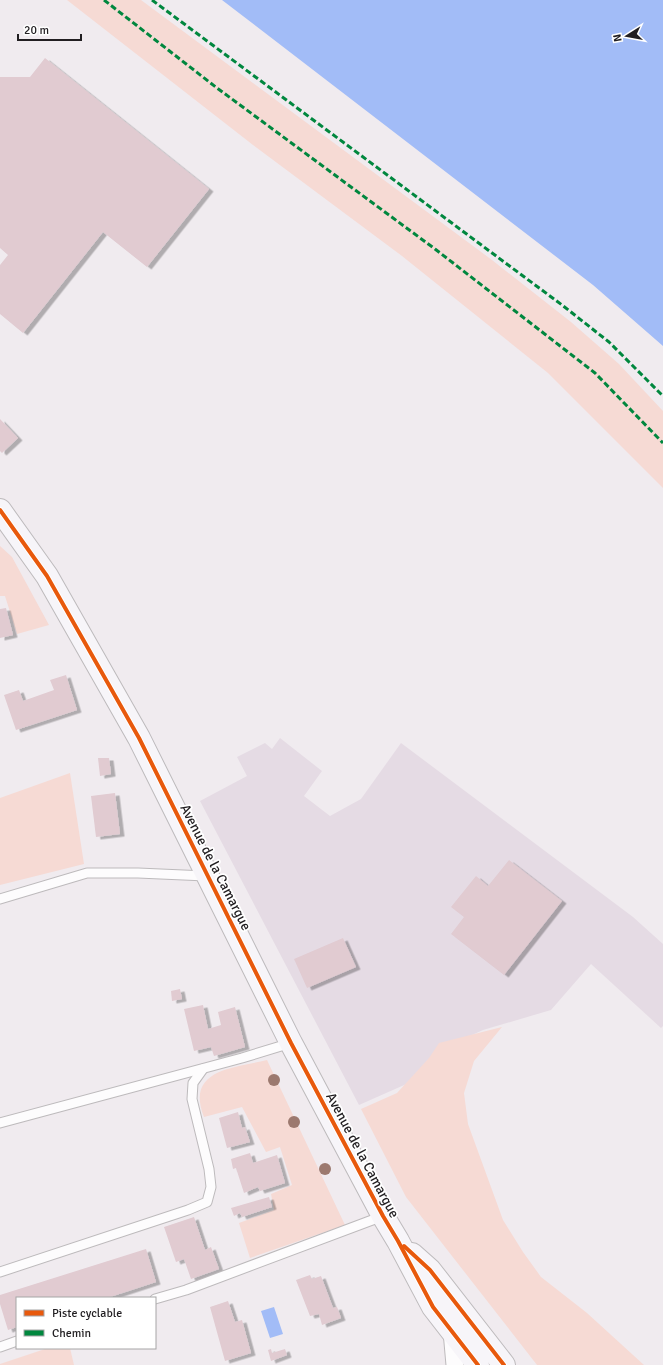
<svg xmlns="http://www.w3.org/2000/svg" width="663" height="1365" font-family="Signika,sans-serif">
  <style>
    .built { fill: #e5dbe4 }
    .green { fill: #f6dad4 }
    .water { fill: #a2bcf7 }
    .building { fill: #e1cbd1; filter: url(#shadow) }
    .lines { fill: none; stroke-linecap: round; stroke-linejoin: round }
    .lane-casing { stroke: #bdbabc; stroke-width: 11 }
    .street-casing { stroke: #bdbabc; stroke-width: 19 }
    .secondary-casing { stroke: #bdbabc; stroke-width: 24 }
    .lane { stroke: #fdfcfd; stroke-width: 9 }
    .street { stroke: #fdfcfd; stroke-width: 17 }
    .secondary { stroke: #f7f5f9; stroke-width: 22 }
    .quiet { stroke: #00873e; stroke-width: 3; stroke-dasharray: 6 3; stroke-linecap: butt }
    .cycleway-casing { stroke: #fff; stroke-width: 6 }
    .cycleway { stroke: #e8590c; stroke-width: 4 }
    .tree { fill: #9c796f }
    .labels { text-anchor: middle; stroke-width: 3.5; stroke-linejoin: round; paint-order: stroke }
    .street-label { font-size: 14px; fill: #211e21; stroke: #fff }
  </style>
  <defs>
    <filter id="shadow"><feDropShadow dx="4.5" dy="2.5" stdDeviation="0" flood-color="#0004"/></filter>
  </defs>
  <rect width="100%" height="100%" fill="#f0ebef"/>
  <polygon class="built" points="280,738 322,771 304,796 330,816 361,799 401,743 633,917 663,944 663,1026 661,1028 591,964 551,1010 483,1030 433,1053 420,1078 359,1105 200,801 247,776 237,757 265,743 272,749"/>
  <g class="green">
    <polygon points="67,0 141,0 492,260 571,322 619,364 663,411 663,488 548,373 402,256 253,145"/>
    <polygon points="0,546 12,557 49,625 17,634 5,596 0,596"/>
    <polygon points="70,773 84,864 0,885 0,798"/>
    <polygon points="502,1027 474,1061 464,1093 468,1124 503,1220 523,1252 541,1277 587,1313 644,1365 537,1365 406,1197 361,1109 397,1093 429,1058 439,1043"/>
    <path d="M267 1060 345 1225 250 1258 239 1223 274 1210 271 1194 292 1185 280 1147 266 1152 242 1107 204 1117C185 1069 234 1068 267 1060Z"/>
    <polygon points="48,1348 70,1348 74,1365 0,1365 0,1364"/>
  </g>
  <g class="water">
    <polygon points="222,0 663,0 663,346 593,285"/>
    <polygon points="274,1307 283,1334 270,1338 261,1311"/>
  </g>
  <g class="building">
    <polygon points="45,58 209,189 147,267 103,232 23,333 0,314 0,265 8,255 0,248 0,77 30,77"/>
    <polygon points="0,419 18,438 2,453 0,451"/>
    <polygon points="6,608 13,635 0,638 0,609"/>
    <polygon points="66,675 77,710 16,730 4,695 19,690 23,701 54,690 50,680"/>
    <polygon points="98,758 109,758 111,774 100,776"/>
    <polygon points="115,793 120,834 96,837 91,796"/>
    <polygon points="509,860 562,901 504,975 451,934 464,917 451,907 476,876 488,886"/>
    <polygon points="343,938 356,967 307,988 294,959"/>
    <polygon points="180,989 182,999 172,1001 171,991"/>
    <polygon points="203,1005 208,1029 221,1025 218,1012 235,1007 245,1047 214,1056 211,1047 194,1051 184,1009"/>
    <polygon points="238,1112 242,1128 245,1127 250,1142 227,1148 219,1118"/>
    <polygon points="250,1153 253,1163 277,1155 285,1183 260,1191 258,1187 244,1193 236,1168 233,1169 231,1159"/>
    <polygon points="269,1197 272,1207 242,1217 240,1213 234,1216 231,1208"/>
    <polygon points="194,1217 205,1250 211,1247 219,1269 191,1279 184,1259 176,1262 164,1227"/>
    <polygon points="146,1249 156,1282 107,1298 17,1298 17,1327 8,1330 0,1304 0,1295"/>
    <polygon points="310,1275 312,1279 321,1276 333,1308 337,1307 341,1318 322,1325 319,1314 310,1316 296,1280"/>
    <polygon points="228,1301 235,1322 242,1320 251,1353 225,1361 210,1307"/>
    <polygon points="271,1349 272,1353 285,1349 287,1355 271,1361 268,1350"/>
  </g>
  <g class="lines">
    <g class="lane-casing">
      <g id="lane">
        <polyline points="0,899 87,873 138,873 206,876"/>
        <polyline points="0,1123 242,1058 291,1043"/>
        <polyline points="0,1272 188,1210 207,1202 211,1187 209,1169 192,1099 193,1083 203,1069"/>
        <polyline points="155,1299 186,1290 383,1216"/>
        <polyline points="0,1347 17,1341"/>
      </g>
    </g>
    <g class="street-casing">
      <polyline id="street" points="452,1331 455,1365"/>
    </g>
    <g class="secondary-casing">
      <g id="secondary">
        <polyline points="0,510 47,576 139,738 291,1043 383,1216 398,1241 433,1307 478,1365"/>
        <polyline points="412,1254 430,1270 504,1365"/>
      </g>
    </g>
    <use href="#lane" class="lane"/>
    <use href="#street" class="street"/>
    <use href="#secondary" class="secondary"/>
    <g class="quiet">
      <polyline points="104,0 217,88 435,249 595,373 663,443"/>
      <polyline points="152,0 562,305 609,342 663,396"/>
    </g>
    <g class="cycleway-casing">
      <g id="cycleway">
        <polyline points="0,510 47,576 139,738 291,1043 383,1216 398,1241 433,1307 478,1365"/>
        <polyline points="404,1246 430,1270 504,1365"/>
      </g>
    </g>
    <use href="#cycleway" class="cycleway"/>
  </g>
  <g class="tree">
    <circle cx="274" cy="1080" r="6"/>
    <circle cx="294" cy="1122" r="6"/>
    <circle cx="325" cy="1169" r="6"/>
  </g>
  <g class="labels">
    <g class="street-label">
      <text transform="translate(216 867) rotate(63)" y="5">Avenue de la Camargue</text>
      <text transform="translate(363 1155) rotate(62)" y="5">Avenue de la Camargue</text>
    </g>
  </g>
  <rect x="16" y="1297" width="140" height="52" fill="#ffffff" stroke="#a6a5a6"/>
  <rect x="24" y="1310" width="20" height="6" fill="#e8590c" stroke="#a6a5a6"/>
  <text x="52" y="1317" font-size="12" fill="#211e21">Piste cyclable</text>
  <rect x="24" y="1330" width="20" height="6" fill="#00873e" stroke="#a6a5a6"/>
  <text x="52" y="1337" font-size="12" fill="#211e21">Chemin</text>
  <g transform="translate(627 36) rotate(259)" stroke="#ffffff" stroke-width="3" paint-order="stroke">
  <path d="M0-3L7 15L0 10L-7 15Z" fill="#211e21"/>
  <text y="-6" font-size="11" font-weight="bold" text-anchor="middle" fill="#211e21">N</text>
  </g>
  <path d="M18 34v6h63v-6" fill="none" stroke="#211e21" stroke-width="2"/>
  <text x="24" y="34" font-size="12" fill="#211e21" stroke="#ffffff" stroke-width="3" paint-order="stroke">20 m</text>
</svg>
